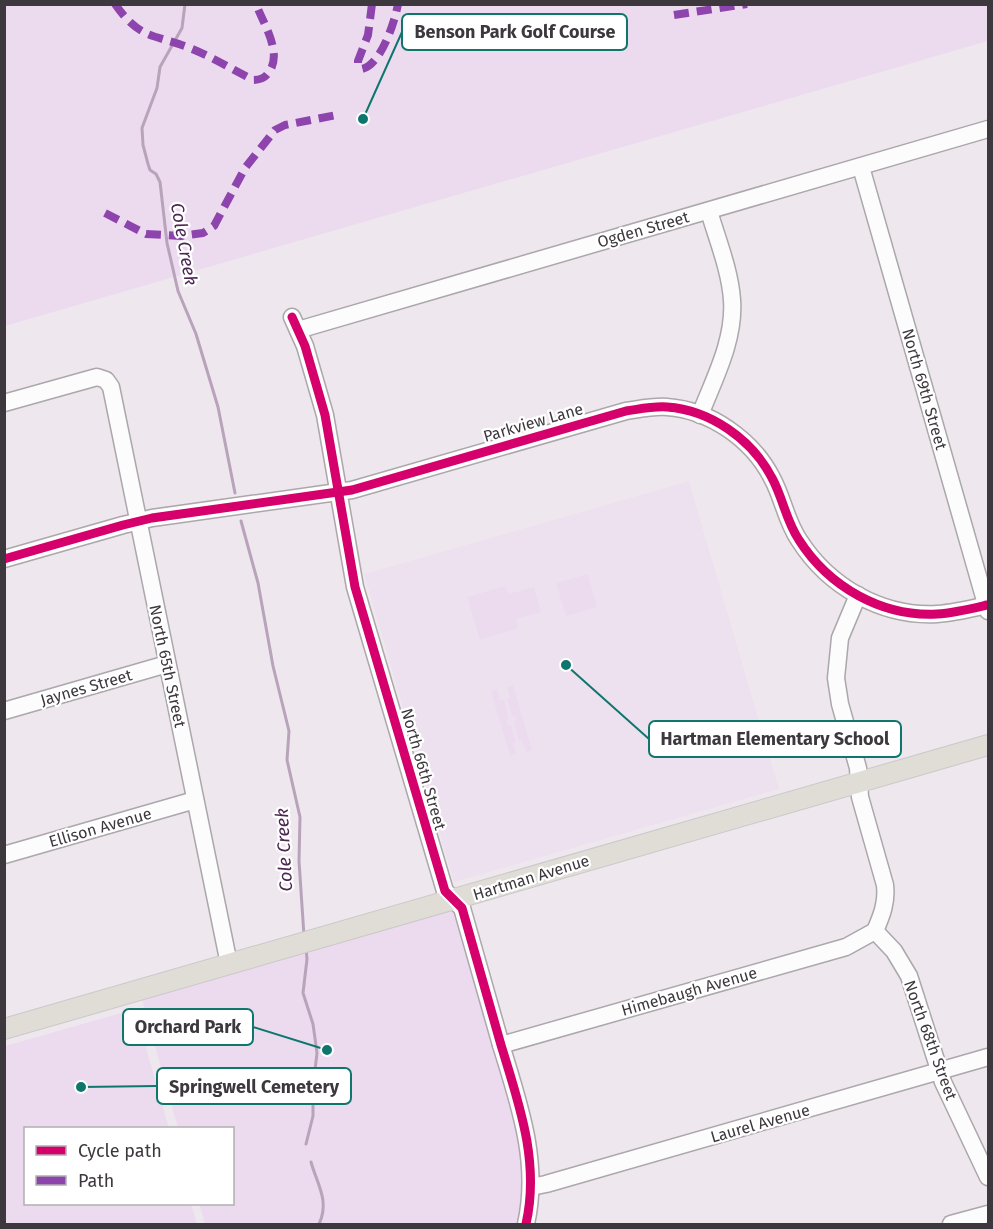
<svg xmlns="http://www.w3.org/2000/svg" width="993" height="1229" font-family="'Fira Sans',sans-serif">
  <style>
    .built { fill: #ede1ef }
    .green { fill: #ecdbef }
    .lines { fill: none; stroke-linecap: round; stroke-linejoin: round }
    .stream { stroke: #b8a3bb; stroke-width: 3 }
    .minor-casing { stroke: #aba7ab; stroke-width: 19 }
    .major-casing { stroke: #cac8ca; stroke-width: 22 }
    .minor { stroke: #fcfcfc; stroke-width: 16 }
    .major { stroke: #dfddd6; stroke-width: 20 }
    .quiet { stroke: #8e44ad; stroke-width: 8; stroke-dasharray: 15 8; stroke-linecap: butt }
    .cycleway-casing { stroke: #fff; stroke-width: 13 }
    .cycleway { stroke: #d6006c; stroke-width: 9 }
    .labels { text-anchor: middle; stroke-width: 4.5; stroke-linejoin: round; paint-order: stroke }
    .street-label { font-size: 16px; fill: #3d383d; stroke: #fff }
    .water-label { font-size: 18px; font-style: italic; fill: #4b2752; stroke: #fff }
    .leader { fill: none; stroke: #0f766e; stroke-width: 2 }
    .callout-dot { fill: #0f766e; stroke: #fff; stroke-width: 2 }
    .callout { fill: #fff; stroke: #0f766e; stroke-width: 2 }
    .callout-label { font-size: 18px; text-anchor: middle; font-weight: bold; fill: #3d383d }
  </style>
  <rect width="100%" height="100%" fill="#eee8ee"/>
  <polygon class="built" points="689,481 779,789 454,882 364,574"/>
  <g class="green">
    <polygon points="5,4 988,4 988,41 5,326"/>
    <polygon points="588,574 597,607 566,616 556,583"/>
    <polygon points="505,586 509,594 534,587 541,612 516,619 518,627 516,629 480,640 467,597"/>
    <polygon points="513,685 532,750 526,752 522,740 519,741 514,723 516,722 515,716 512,717 507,699 510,697 507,687"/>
    <polygon points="497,689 500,700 504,700 509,719 506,720 508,725 511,725 516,742 513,743 516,754 510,756 491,691"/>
    <polygon points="452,908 456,912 524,1150 522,1224 205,1224 199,1204 232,1204 232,1128 178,1128 141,996"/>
    <polygon points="135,1009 169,1128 26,1128 26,1204 191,1204 197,1224 5,1224 5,1046"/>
  </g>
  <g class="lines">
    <g class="stream">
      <polyline points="185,4 182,28 160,67 157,88 142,128 143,145 148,164 150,170 156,174 160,182 167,243 178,291 196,334 218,407 235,493"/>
      <polyline points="241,521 258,583 273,666 289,731 287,760 300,817 299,861 304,936"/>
      <polyline points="306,949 307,959 303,993 313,1024 317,1053 313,1087 313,1116 306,1144"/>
      <path d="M311 1162C317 1184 330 1201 319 1224"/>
    </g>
    <g class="minor-casing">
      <g id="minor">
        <polyline points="861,167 988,611"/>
        <path d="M292 317 305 346 325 415 355 587 445 891 462 908C475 954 488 1000 501 1045 519 1104 540 1162 526 1224"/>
        <polyline points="298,330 988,129"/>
        <polyline points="4,403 97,377 106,380 111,387 229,964"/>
        <path d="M700 415C714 379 735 340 732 300 730 270 717 239 709 211"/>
        <path d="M4 559 123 525 152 518 352 490 626 411C640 409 653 406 667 407 710 410 752 439 772 478 783 498 786 521 799 540 829 587 882 617 937 614 954 613 970 609 987 605"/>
        <path d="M858 595 840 638 836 678 840 704 858 768 860 797 885 885C887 902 882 915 875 931"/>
        <polyline points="4,711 167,664"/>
        <polyline points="4,855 195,800"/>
        <polyline points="875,931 894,951 909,976 943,1082 988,1177"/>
        <polyline points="501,1045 846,947 875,931"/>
        <polyline points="531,1187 546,1184 988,1057"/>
        <polyline points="951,1224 988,1214"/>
      </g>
    </g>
    <g class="major-casing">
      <polyline id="major" points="4,1029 988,745"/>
    </g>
    <use href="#minor" class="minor"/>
    <use href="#major" class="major"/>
    <g class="quiet">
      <path d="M115 4C140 40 154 34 190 48 212 57 232 69 253 80 261 80 265 78 269 72 283 53 263 23 256 4"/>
      <path d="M372 4 368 35 358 61V64L362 69C381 65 395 21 398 4"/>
      <polyline points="674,15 747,4"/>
      <polyline points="105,213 146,234 181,236 203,233 214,226 245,168 275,130 285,125 337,115"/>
    </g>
    <g class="cycleway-casing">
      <g id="cycleway">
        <path d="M292 317 305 346 325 415 355 587 445 891 462 908C475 954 488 1000 501 1045 519 1104 540 1162 526 1224"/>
        <path d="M4 559 123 525 152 518 352 490 626 411C640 409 653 406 667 407 710 410 752 439 772 478 783 498 786 521 799 540 829 587 882 617 937 614 954 613 970 609 987 605"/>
      </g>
    </g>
    <use href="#cycleway" class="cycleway"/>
  </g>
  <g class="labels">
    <g class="street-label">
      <text transform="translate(643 229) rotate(-16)" y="6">Ogden Street</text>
      <text transform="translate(925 389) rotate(74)" y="6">North 69th Street</text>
      <text transform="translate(533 422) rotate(-16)" y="6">Parkview Lane</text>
      <text transform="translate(168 666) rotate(78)" y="6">North 65th Street</text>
      <text transform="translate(86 687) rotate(-16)" y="6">Jaynes Street</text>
      <text transform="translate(424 769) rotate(74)" y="6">North 66th Street</text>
      <text transform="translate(100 827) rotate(-16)" y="6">Ellison Avenue</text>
      <text transform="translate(531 877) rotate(-17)" y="6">Hartman Avenue</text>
      <text transform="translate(689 991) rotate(-16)" y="6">Himebaugh Avenue</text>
      <text transform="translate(931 1040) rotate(70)" y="6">North 68th Street</text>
      <text transform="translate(760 1123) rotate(-16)" y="6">Laurel Avenue</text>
    </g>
    <g class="water-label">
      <text transform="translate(184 244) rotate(80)" y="6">Cole Creek</text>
      <text transform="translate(284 850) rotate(-93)" y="6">Cole Creek</text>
    </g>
  </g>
  <path class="leader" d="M363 119L402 32M566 665L649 739M327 1050L253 1027M81 1087L157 1086"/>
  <g class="callout-dot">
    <circle cx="363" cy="119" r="6"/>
    <circle cx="566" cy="665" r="6"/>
    <circle cx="327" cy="1050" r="6"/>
    <circle cx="81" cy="1087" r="6"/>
  </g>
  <g class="callout">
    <rect x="402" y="14" width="225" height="36" rx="6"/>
    <rect x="649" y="721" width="252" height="36" rx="6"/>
    <rect x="123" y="1009" width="130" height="36" rx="6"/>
    <rect x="157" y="1068" width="194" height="36" rx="6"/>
  </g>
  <g class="callout-label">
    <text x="515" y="38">Benson Park Golf Course</text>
    <text x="775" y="745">Hartman Elementary School</text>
    <text x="188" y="1033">Orchard Park</text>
    <text x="254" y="1093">Springwell Cemetery</text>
  </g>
  <rect width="993" height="1229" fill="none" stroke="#3d383d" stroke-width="12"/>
  <rect x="24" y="1127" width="210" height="78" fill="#ffffff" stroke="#b1afb1" stroke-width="1.5"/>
  <rect x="36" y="1146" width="30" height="9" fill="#d6006c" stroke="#b1afb1" stroke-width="1.5"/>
  <text x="78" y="1157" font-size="18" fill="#3d383d">Cycle path</text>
  <rect x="36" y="1176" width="30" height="9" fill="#8e44ad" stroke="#b1afb1" stroke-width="1.5"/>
  <text x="78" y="1187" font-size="18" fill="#3d383d">Path</text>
</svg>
